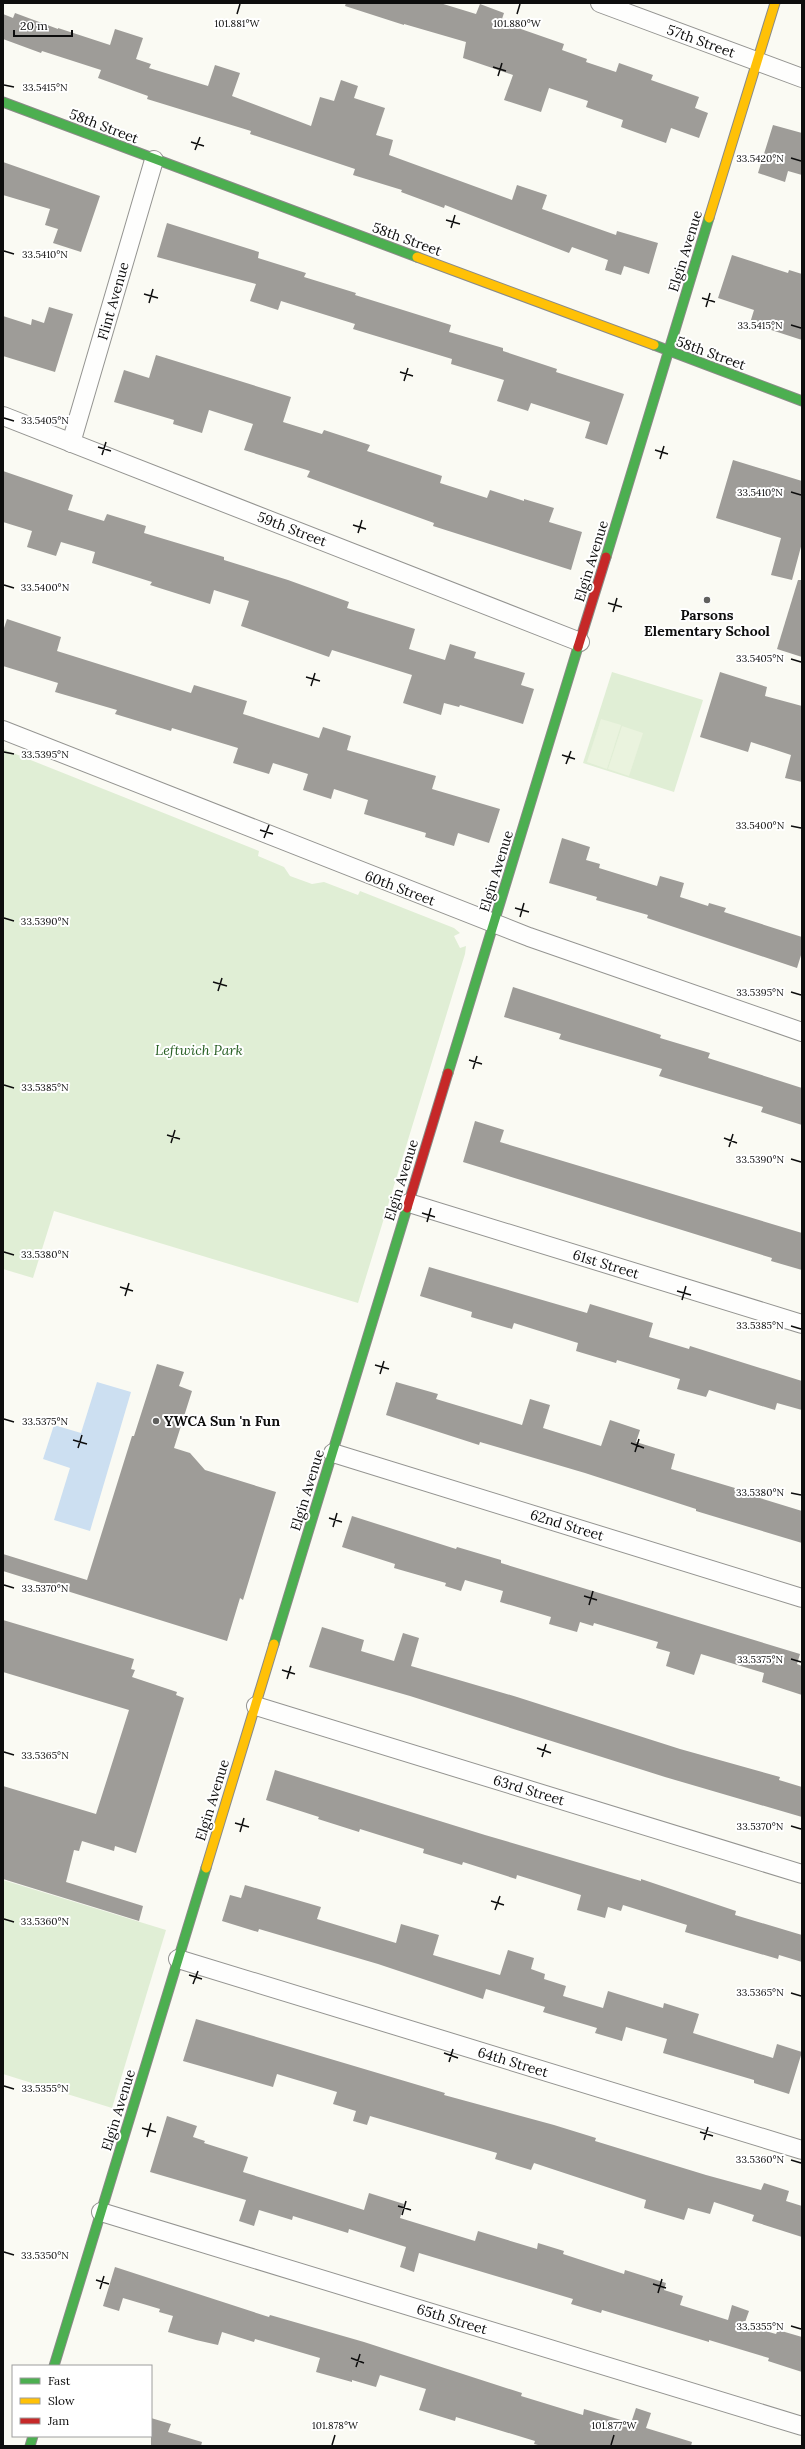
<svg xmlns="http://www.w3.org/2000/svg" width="805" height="2449" font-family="Lora,serif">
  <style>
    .green { fill: #e0eed5 }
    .pitch { fill: #eaf3de }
    .water { fill: #ccdff1 }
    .building { fill: #9e9c98 }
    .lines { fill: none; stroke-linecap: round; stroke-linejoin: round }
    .street-casing { stroke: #949491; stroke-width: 20 }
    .fast-casing { stroke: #8a8a87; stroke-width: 11 }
    .slow-casing { stroke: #8a8a87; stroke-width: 11 }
    .jam-casing { stroke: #8a8a87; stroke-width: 11 }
    .street { stroke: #fefefd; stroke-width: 18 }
    .fast { stroke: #4caf50; stroke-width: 9 }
    .slow { stroke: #ffc107; stroke-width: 9 }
    .jam { stroke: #c62828; stroke-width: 9 }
    .ticks { fill: none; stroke: #0d0d0d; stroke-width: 1.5 }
    .poi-dot { fill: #60605e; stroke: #fff; stroke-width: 1.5 }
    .labels { text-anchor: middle; stroke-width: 4; stroke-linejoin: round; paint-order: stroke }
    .street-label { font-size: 14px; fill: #0d0d0d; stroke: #fff }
    .poi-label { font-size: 14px; font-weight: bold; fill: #0d0d0d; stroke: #fff }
    .park-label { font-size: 14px; font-style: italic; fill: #285f24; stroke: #fff }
    .ticks-label { font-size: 10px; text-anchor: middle; fill: #0d0d0d; stroke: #fff; stroke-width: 4; stroke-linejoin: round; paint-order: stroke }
  </style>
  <rect width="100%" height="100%" fill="#fafaf3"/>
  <g class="green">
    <polygon points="612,672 703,700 674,792 583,763"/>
    <polygon points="3,749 259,851 258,856 284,867 290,876 312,884 324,882 358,895 360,891 454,928 460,933 454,936 460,948 466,946 465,954 358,1303 54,1211 33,1278 3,1269"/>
    <polygon points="3,1880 166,1930 112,2108 3,2074"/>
  </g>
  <g class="pitch">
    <polygon points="601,719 621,725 607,769 587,762"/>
    <polygon points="622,726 643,733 629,776 608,769"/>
  </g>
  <polygon class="water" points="97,1382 131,1392 90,1531 54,1520 70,1468 43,1459 54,1425 81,1433"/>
  <g class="building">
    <polygon points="346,3 440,3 476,14 480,4 504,13 501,22 564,44 562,50 587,59 586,62 616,72 619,63 653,75 651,80 699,97 695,108 708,113 699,138 671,128 666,143 621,127 623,120 586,107 588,101 549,88 541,112 504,100 513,75 463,58 466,42 404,24 404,25 345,6"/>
    <polygon points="15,13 58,29 58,28 110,45 115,29 143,38 136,59 151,64 149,68 208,86 215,65 240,73 232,96 311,126 320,97 334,101 341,80 358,86 354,98 385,108 376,135 393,140 389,155 512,200 517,185 547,195 542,209 616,235 617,231 658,243 649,274 624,266 621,275 605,270 608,260 572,247 569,253 445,205 444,208 401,192 402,190 353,175 355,169 250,134 251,131 147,99 148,96 98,78 101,70 42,51 41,53 3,39 3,14 13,18"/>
    <polygon points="773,125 802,133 802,175 788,171 785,182 758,173"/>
    <polygon points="3,162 100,196 81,252 53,243 58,229 45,225 50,209 3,195"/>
    <polygon points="167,223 259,252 258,258 306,273 304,277 356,293 355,295 451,325 449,332 503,348 503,351 557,369 556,372 624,394 607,445 585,438 590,422 531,403 528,411 497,401 504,380 451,364 452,359 353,329 355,324 281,301 278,310 250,301 256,284 157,257"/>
    <polygon points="732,255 788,273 789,270 802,274 802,340 750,323 754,310 718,298"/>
    <polygon points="49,307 73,314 55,372 3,356 3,316 31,325 32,319 44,323"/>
    <polygon points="156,355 291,397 283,422 322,434 324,430 370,445 367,451 442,476 440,483 487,498 490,490 524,501 524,499 554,508 549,522 582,532 571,570 433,526 434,523 307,477 310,471 244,450 253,424 209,410 202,433 173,424 174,420 114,402 124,370 149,378"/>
    <polygon points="733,460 802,481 802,543 792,580 771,575 781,538 716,518"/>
    <polygon points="3,471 73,495 68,510 104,521 107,514 146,526 144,533 224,557 224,560 288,580 349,602 347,608 415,629 409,649 445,660 450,644 476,652 474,658 525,673 521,685 534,689 523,724 460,705 459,707 444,703 441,715 403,703 412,675 332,650 329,657 241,626 249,601 214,590 210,604 150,585 152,582 92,563 95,552 61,542 56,556 27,547 32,531 3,522"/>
    <polygon points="798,580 802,580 802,657 777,649"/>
    <polygon points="7,619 61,637 57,651 191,693 194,685 247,701 243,714 319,738 323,727 351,736 347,750 436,776 432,789 500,809 489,843 458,833 454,846 425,837 426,833 364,814 368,800 334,789 331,799 303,790 308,774 273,763 269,774 233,763 238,748 172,728 171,731 115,714 117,710 55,692 58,683 3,666 3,631"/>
    <polygon points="720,672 767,687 765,696 802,706 802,782 785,778 791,755 751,742 748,752 700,737"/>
    <polygon points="562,838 590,847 586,860 600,864 599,868 657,886 660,876 684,883 680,897 708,906 709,903 726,908 724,912 802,937 802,952 797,968 647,918 648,915 596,900 597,897 549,883"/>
    <polygon points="513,987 661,1035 660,1038 710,1053 708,1058 802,1088 802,1125 761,1112 763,1107 659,1076 662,1069 559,1039 561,1034 504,1017"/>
    <polygon points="475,1121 504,1130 500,1142 802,1233 802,1270 771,1261 772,1258 463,1162"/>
    <polygon points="429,1267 587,1313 590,1304 653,1323 649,1337 689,1349 690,1346 802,1381 802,1410 777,1403 775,1410 709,1390 706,1397 677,1389 680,1379 617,1360 616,1363 576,1351 578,1343 514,1323 512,1329 471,1317 472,1312 420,1296"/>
    <polygon points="157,1364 184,1372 179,1386 192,1391 174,1448 190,1453 205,1470 276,1492 243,1600 240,1598 227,1641 3,1571 3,1554 87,1580 132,1436 134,1436"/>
    <polygon points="396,1382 438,1394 436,1399 522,1425 530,1399 550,1405 543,1428 601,1446 610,1420 640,1430 636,1442 675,1454 671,1469 735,1488 734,1490 802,1511 802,1543 696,1511 696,1509 585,1473 480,1442 479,1445 386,1415"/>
    <polygon points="352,1516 456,1549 457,1547 501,1560 501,1563 800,1654 797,1664 802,1666 802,1695 762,1682 764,1673 701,1654 694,1675 666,1666 670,1652 656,1648 658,1642 594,1623 593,1626 580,1622 577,1632 549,1624 551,1617 500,1602 503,1591 465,1580 461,1591 445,1586 446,1583 394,1568 395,1564 342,1547"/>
    <polygon points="3,1620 134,1659 131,1669 135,1670 132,1677 177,1692 176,1695 184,1698 136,1853 115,1846 114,1851 82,1841 79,1851 74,1850 66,1882 143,1906 139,1921 3,1879 3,1786 96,1814 129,1710 3,1672"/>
    <polygon points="322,1627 364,1640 361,1651 394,1661 403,1633 419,1638 411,1666 517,1697 680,1749 780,1777 779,1780 802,1787 802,1817 665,1777 410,1696 309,1667"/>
    <polygon points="275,1770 485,1835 641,1881 641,1879 736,1911 735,1915 802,1935 802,1962 779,1955 778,1959 685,1932 687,1925 623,1905 621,1911 608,1907 605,1918 577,1910 581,1895 517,1875 516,1879 463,1862 462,1865 423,1853 424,1849 360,1829 359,1832 318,1819 319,1817 266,1800"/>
    <polygon points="245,1885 321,1907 317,1919 396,1943 401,1924 439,1935 433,1955 500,1975 508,1950 534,1958 531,1969 545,1974 544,1979 566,1986 563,1996 603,2008 608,1991 663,2008 664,2003 699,2014 693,2033 773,2058 777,2044 802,2052 789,2094 754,2083 754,2080 663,2053 667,2039 626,2027 622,2041 595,2033 597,2028 543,2012 545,2007 486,1989 483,1999 378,1964 259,1929 258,1932 222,1921 230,1895 241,1898"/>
    <polygon points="196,2019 445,2093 444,2095 554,2125 596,2138 595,2141 706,2175 761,2190 764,2183 789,2191 786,2201 802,2206 802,2237 752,2221 754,2215 714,2202 710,2214 688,2208 684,2220 644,2208 646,2200 534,2163 531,2170 495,2159 497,2153 370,2116 367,2125 353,2121 356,2111 333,2104 337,2092 277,2074 273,2087 183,2061"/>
    <polygon points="167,2116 197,2126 193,2137 205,2141 204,2143 248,2157 243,2172 364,2210 369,2193 404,2204 400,2218 475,2241 478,2231 537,2249 538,2243 564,2251 563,2254 624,2274 625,2270 666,2283 664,2290 683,2296 680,2305 728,2320 732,2305 749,2311 744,2325 776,2334 778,2330 802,2337 802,2372 768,2361 769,2358 709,2340 709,2342 602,2310 601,2313 571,2304 573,2299 419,2253 414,2272 400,2267 406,2247 349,2229 348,2233 293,2216 292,2220 259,2210 254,2226 239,2221 246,2200 150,2172"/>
    <polygon points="115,2267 269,2317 270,2315 364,2342 522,2393 521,2396 583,2415 584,2409 631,2423 636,2408 651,2413 646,2428 692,2442 691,2446 542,2446 534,2444 535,2441 456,2417 455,2421 419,2410 426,2389 380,2375 376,2387 352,2380 352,2382 316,2372 320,2358 255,2339 254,2342 222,2332 218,2345 196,2340 168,2332 173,2316 159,2312 160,2309 123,2298 119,2311 103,2306"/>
    <polygon points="151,2418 171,2424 168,2432 202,2442 201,2446 151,2446"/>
  </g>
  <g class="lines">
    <g class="street-casing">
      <g id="street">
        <polyline points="600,3 802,78"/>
        <polyline points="3,416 580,642"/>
        <polyline points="71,443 154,160"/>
        <polyline points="3,730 529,937 802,1032"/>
        <polyline points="409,1203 802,1324"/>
        <polyline points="333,1453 802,1598"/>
        <polyline points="256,1706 802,1874"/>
        <polyline points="178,1959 802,2150"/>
        <polyline points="101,2212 802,2426"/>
      </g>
    </g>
    <g class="fast-casing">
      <g id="fast">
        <polyline points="3,102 417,257"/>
        <polyline points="654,345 802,401"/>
        <polyline points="606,557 709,218"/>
        <polyline points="448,1073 578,647"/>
        <polyline points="274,1644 407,1208"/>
        <polyline points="54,2366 206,1868"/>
        <polyline points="30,2446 33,2436"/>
      </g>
    </g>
    <g class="slow-casing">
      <g id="slow">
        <polyline points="709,218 775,3"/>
        <polyline points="417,257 654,345"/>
        <polyline points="206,1868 274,1644"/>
      </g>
    </g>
    <g class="jam-casing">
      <g id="jam">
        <polyline points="578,647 606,557"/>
        <polyline points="407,1208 448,1073"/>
      </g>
    </g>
    <use href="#street" class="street"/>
    <use href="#fast" class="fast"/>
    <use href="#slow" class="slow"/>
    <use href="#jam" class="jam"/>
  </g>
  <path class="ticks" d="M237 14 240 4M517 14 520 4M493 67 506 71M498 76 502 63M4 85 14 87M191 142 204 146M195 150 200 137M791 158 801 161M446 220 460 224M451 228 455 215M4 251 14 254M144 294 158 298M702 298 715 302M149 303 153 289M706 307 710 293M791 325 801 328M400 372 413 376M404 381 408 368M4 418 14 421M98 447 111 451M655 450 668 454M102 455 106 442M660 459 664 446M791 492 801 495M353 525 366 529M358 533 362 520M4 585 14 588M608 603 622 607M613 612 617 598M791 659 801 662M306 677 320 681M311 686 315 673M4 752 14 754M562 755 575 759M566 764 571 751M791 826 801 828M260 830 273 834M264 838 269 825M515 908 529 912M520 917 524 903M4 918 14 921M213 982 227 986M218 991 222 978M791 992 801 995M469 1060 482 1064M473 1069 477 1056M4 1085 14 1088M167 1135 180 1139M724 1138 737 1143M171 1143 175 1130M729 1147 733 1134M791 1159 801 1162M422 1213 435 1217M427 1222 431 1208M4 1252 14 1255M120 1287 133 1291M677 1291 691 1295M125 1296 129 1283M682 1300 686 1286M791 1326 801 1329M375 1365 389 1369M380 1374 384 1361M4 1419 14 1422M73 1440 87 1444M631 1443 644 1448M78 1448 82 1435M635 1452 639 1439M791 1493 801 1495M329 1518 342 1522M333 1527 337 1513M4 1585 14 1588M584 1596 597 1600M589 1605 593 1591M791 1659 801 1662M282 1670 295 1674M287 1679 291 1666M537 1748 551 1753M4 1752 14 1755M542 1757 546 1744M235 1823 249 1827M791 1826 801 1829M240 1832 244 1818M491 1901 504 1905M495 1910 500 1896M4 1919 14 1922M189 1975 202 1979M193 1984 198 1971M791 1993 801 1996M444 2053 458 2058M449 2062 453 2049M4 2086 14 2089M142 2128 156 2132M700 2132 713 2136M147 2137 151 2123M704 2140 708 2127M791 2160 801 2163M398 2206 411 2210M402 2215 406 2201M4 2252 14 2255M96 2280 109 2284M653 2284 666 2288M100 2289 104 2276M658 2293 662 2279M791 2326 801 2329M351 2358 364 2363M356 2367 360 2354M332 2445 335 2435M611 2445 614 2435"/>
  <g class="poi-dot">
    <circle cx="707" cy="600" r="4"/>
    <circle cx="156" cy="1421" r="4"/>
  </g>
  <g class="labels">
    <g class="street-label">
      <text transform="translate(701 41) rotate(20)" y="5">57th Street</text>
      <text transform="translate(104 126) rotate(21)" y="5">58th Street</text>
      <text transform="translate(407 239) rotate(20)" y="5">58th Street</text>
      <text transform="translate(685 251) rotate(-73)" y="5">Elgin Avenue</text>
      <text transform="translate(113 301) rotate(-74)" y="5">Flint Avenue</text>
      <text transform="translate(711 353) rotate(20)" y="5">58th Street</text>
      <text transform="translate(292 529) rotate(21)" y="5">59th Street</text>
      <text transform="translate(591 561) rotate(-73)" y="5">Elgin Avenue</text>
      <text transform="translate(496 871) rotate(-73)" y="5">Elgin Avenue</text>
      <text transform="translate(400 888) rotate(21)" y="5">60th Street</text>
      <text transform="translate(401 1180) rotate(-73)" y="5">Elgin Avenue</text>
      <text transform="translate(606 1264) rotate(17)" y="5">61st Street</text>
      <text transform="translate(307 1490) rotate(-73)" y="5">Elgin Avenue</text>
      <text transform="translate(567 1525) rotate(17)" y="5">62nd Street</text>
      <text transform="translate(529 1790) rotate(17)" y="5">63rd Street</text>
      <text transform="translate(212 1800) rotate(-73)" y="5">Elgin Avenue</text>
      <text transform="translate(513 2062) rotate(17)" y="5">64th Street</text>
      <text transform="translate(118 2110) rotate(-73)" y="5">Elgin Avenue</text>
      <text transform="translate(452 2319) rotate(17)" y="5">65th Street</text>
    </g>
    <g class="poi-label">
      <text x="707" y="620">Parsons<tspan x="707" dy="16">Elementary School</tspan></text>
      <text x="164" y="1426" text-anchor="start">YWCA Sun 'n Fun</text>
    </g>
    <g class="park-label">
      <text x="199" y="1055">Leftwich Park</text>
    </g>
  </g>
  <g class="ticks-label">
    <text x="237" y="27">101.881°W</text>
    <text x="517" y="27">101.880°W</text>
    <text x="45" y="91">33.5415°N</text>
    <text x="760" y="162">33.5420°N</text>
    <text x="45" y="258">33.5410°N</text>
    <text x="760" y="329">33.5415°N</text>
    <text x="45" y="424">33.5405°N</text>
    <text x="760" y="496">33.5410°N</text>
    <text x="45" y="591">33.5400°N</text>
    <text x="760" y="662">33.5405°N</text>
    <text x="45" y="758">33.5395°N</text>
    <text x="760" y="829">33.5400°N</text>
    <text x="45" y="925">33.5390°N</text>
    <text x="760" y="996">33.5395°N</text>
    <text x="45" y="1091">33.5385°N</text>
    <text x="760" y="1163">33.5390°N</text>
    <text x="45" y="1258">33.5380°N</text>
    <text x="760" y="1329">33.5385°N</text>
    <text x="45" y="1425">33.5375°N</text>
    <text x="760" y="1496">33.5380°N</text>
    <text x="45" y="1592">33.5370°N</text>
    <text x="760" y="1663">33.5375°N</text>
    <text x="45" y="1759">33.5365°N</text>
    <text x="760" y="1830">33.5370°N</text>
    <text x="45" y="1925">33.5360°N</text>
    <text x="760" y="1996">33.5365°N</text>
    <text x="45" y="2092">33.5355°N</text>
    <text x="760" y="2163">33.5360°N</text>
    <text x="45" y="2259">33.5350°N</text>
    <text x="760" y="2330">33.5355°N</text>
    <text x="335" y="2429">101.878°W</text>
    <text x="614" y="2429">101.877°W</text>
  </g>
  <rect width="805" height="2449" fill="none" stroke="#0d0d0d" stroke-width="8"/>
  <rect x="12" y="2365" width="140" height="72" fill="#ffffff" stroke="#9e9e9e"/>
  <rect x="20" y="2378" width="20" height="6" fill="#4caf50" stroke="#9e9e9e"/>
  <text x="48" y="2385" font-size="12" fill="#0d0d0d">Fast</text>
  <rect x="20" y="2398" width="20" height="6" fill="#ffc107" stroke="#9e9e9e"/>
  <text x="48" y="2405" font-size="12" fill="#0d0d0d">Slow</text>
  <rect x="20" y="2418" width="20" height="6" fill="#c62828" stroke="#9e9e9e"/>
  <text x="48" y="2425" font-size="12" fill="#0d0d0d">Jam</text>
  <path d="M14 30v6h58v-6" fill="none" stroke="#0d0d0d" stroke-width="2"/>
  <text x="20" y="30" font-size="12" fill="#0d0d0d" stroke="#ffffff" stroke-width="3" paint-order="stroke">20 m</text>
</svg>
